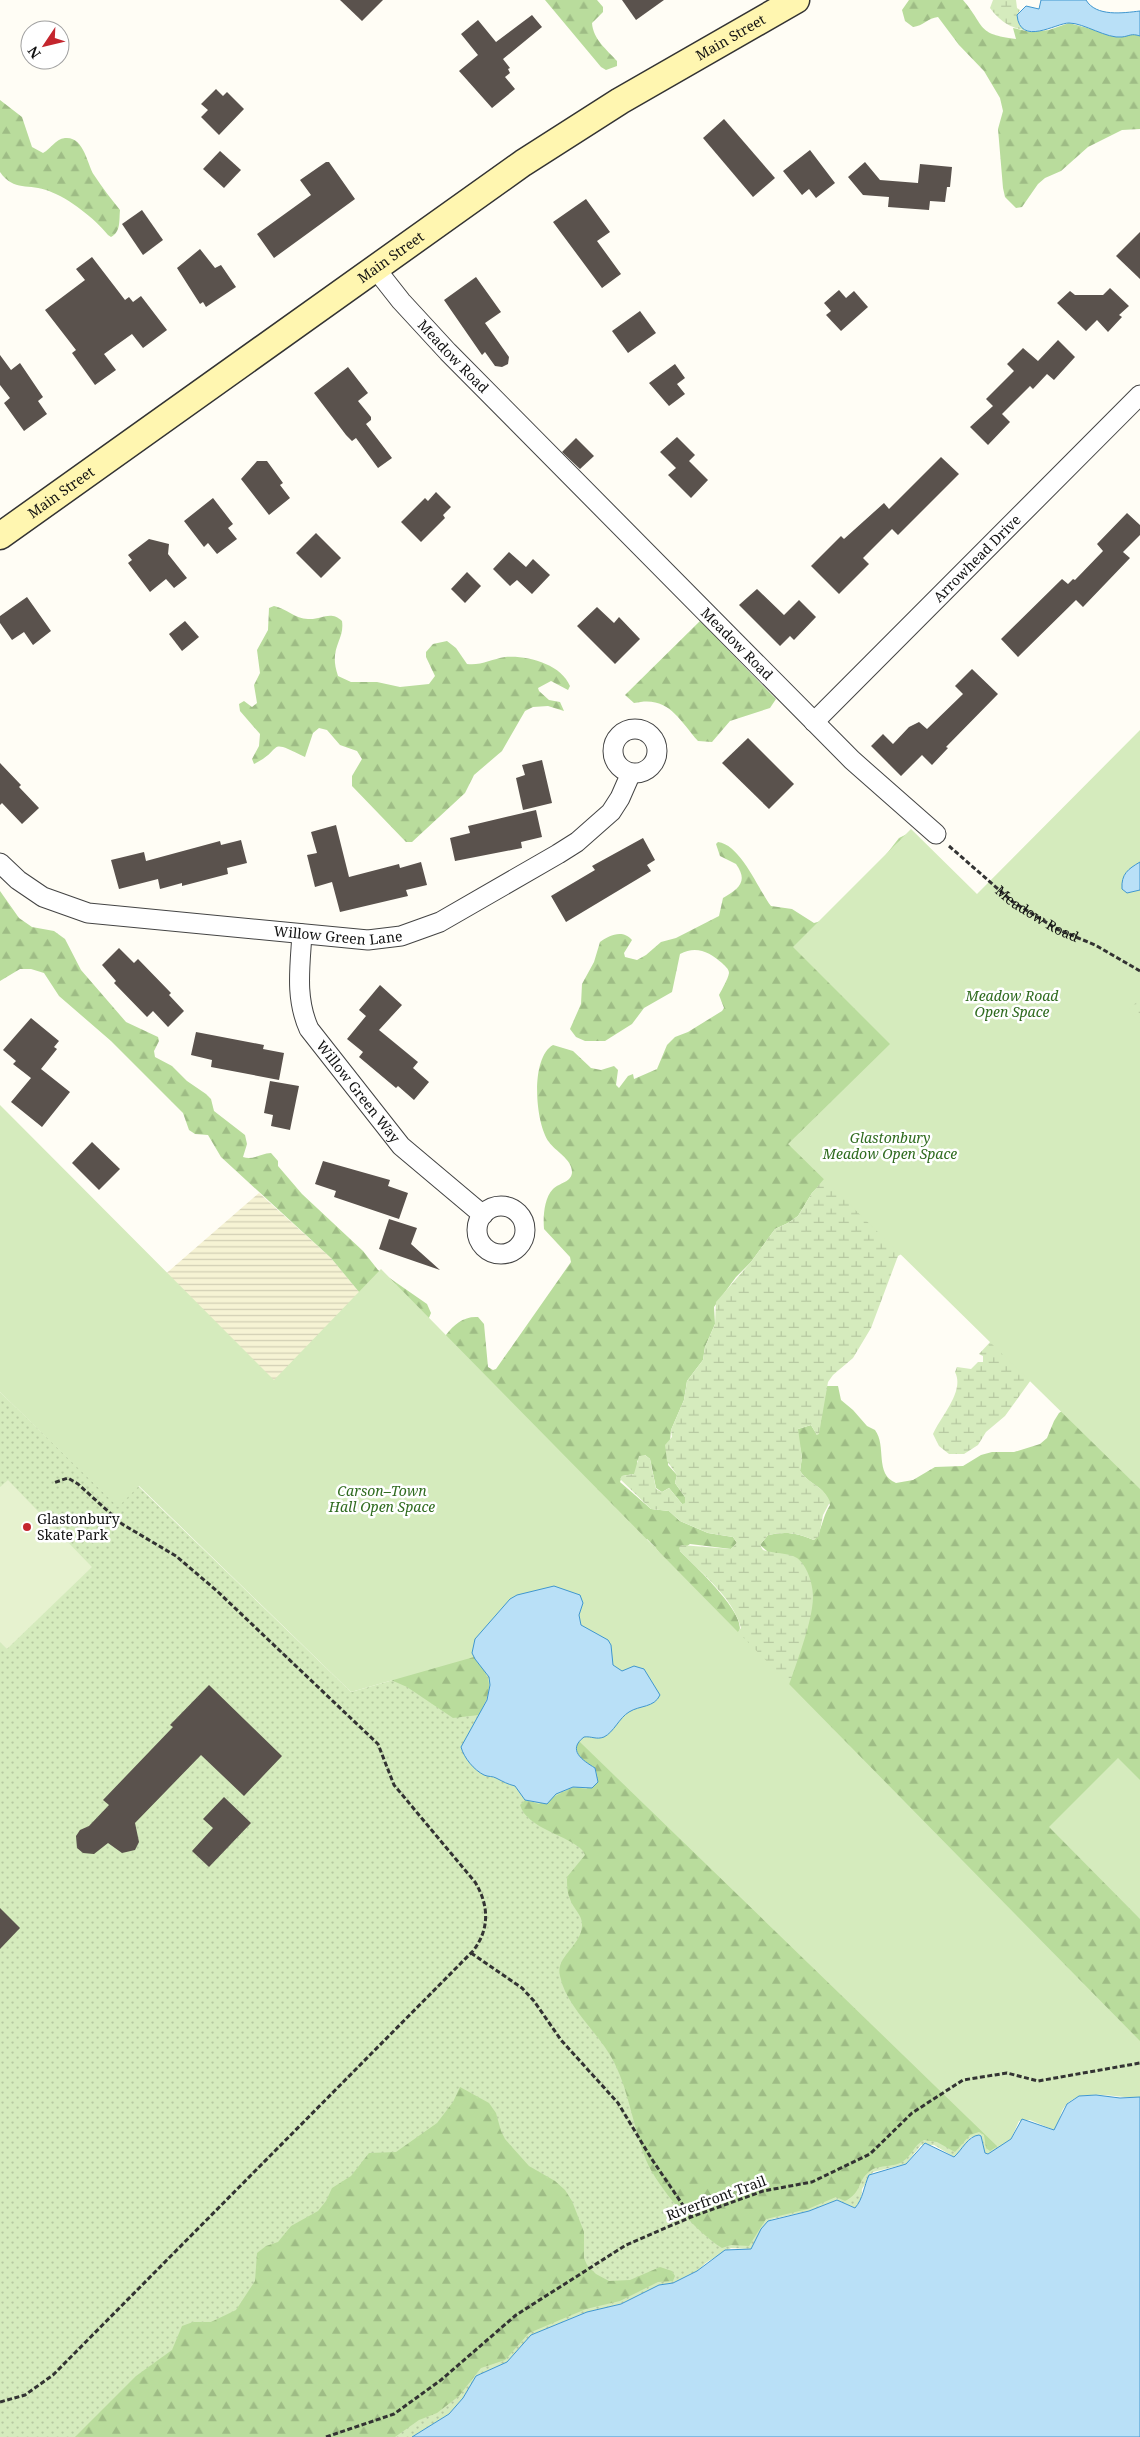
<svg xmlns="http://www.w3.org/2000/svg" width="1140" height="2437" font-family="'Noto Serif',serif">
  <style>
    .farmland { fill: url(#farmland-rules) }
    .grass { fill: url(#grass-dots) }
    .forest { fill: url(#forest-firs) }
    .wetland { fill: url(#wetland-marsh) }
    .park { fill: #d5ebbd }
    .pitch { fill: #e6f2cf }
    .water { fill: #b9e0f7; stroke: #3f96cf }
    .building { fill: #5a524d }
    .lines { fill: none; stroke-linecap: round; stroke-linejoin: round }
    .minor-casing { stroke: #444; stroke-width: 21 }
    .secondary-casing { stroke: #333; stroke-width: 29 }
    .path { stroke: #333; stroke-width: 3; stroke-dasharray: 5 2.5; stroke-linecap: butt }
    .minor { stroke: #fff; stroke-width: 19 }
    .secondary { stroke: #fff6b0; stroke-width: 26 }
    .poi-dot { fill: #c4262e; stroke: #fff; stroke-width: 2 }
    .labels { text-anchor: middle; stroke-width: 5; stroke-linejoin: round; paint-order: stroke }
    .street-label { font-size: 14px; fill: #111; stroke: #fff }
    .park-label { font-size: 14px; font-style: italic; fill: #2f6b1f; stroke: #fff }
    .poi-label { font-size: 14px; fill: #111; stroke: #fff; text-anchor: start }
  </style>
  <defs>
    <pattern id="farmland-rules" width="6" height="5" patternUnits="userSpaceOnUse" patternTransform="scale(1.25)"><rect width="6" height="5" fill="#f6f3d4"/><path d="M0 2.5h6" fill="none" stroke="#d2cfb5"/></pattern>
    <pattern id="grass-dots" width="8" height="8" patternUnits="userSpaceOnUse" patternTransform="scale(1.25)"><rect width="8" height="8" fill="#d5ebbd"/><path d="M2 2h.1M6 6h.1" fill="none" stroke="#b6c8a1" stroke-width="1.8" stroke-linecap="round"/></pattern>
    <pattern id="forest-firs" width="22" height="20" patternUnits="userSpaceOnUse" patternTransform="scale(1.25)"><rect width="22" height="20" fill="#b9dc9c"/><path d="M5 1l3.5 6h-7zM16 11l3.5 6h-7z" fill="#9ebc85"/></pattern>
    <pattern id="wetland-marsh" width="20" height="14" patternUnits="userSpaceOnUse" patternTransform="scale(1.25)"><rect width="20" height="14" fill="#d5ebbd"/><path d="M1 5h8M5 5V1M11 12h8M15 12V8" fill="none" stroke="#b6c8a1"/></pattern>
  </defs>
  <rect width="100%" height="100%" fill="#fffdf5"/>
  <polygon class="farmland" points="0,1137 162,1277 259,1193 331,1258 364,1298 369,1477"/>
  <polygon class="grass" points="0,1392 118,1506 138,1486 351,1692 488,1653 999,2148 988,2154 985,2153 981,2136 971,2137 962,2150 954,2157 934,2145 921,2145 906,2164 873,2172 862,2189 861,2201 855,2208 837,2200 809,2211 772,2219 761,2229 751,2249 731,2248 707,2262 697,2271 673,2283 659,2285 621,2304 587,2312 531,2335 507,2362 476,2376 463,2398 449,2414 412,2437 0,2437"/>
  <g class="forest">
    <path d="M545 0H597L603 7V12L592 23C593 39 607 50 617 61V66L606 70 601 67Z"/>
    <path d="M909 0H963C986 27 976 34 1016 39L1013 28 1031 32 1049 30 1069 23 1121 37 1130 33 1140 36V129L1122 130 1088 147 1061 171 1045 178 1038 184 1022 207 1016 208 1005 197 1003 188 998 129 1003 111 1000 98 984 71 959 45 938 17C928 18 923 26 913 27L905 21 902 10Z"/>
    <path d="M0 100 22 117 32 147 43 153C51 149 55 139 65 138 84 136 87 164 94 175 102 187 111 199 120 210 119 220 121 232 111 237L108 235C94 218 70 199 49 191 29 183 14 192 0 172Z"/>
    <path d="M274 606C286 608 295 619 308 619 322 620 330 610 342 621 345 641 328 647 338 676L351 682H377L400 687 429 684 435 676 426 657V652L433 644 447 641 456 648 467 664C480 666 492 659 505 657 527 655 561 664 570 686L568 690 551 681 538 688 539 691 549 700 560 702 564 711 548 706 533 707 525 711 502 751 474 775 465 793 412 842H406L352 786V776L362 759 357 751 340 745 327 730 319 728 313 733 305 757C265 737 285 749 254 764L252 759 259 746 260 734 240 711 239 704 244 701 252 707 257 703 254 685 260 673 257 650 268 630 269 608Z"/>
    <path d="M700 621 776 699 770 708 730 721 712 742 698 741C678 718 668 695 634 703L625 695Z"/>
    <path d="M909 833 941 867 866 1139 812 1193 798 1216 788 1223 775 1229 751 1262 736 1277 714 1307 715 1324 705 1347 703 1360 687 1381 684 1400 671 1430 668 1465 677 1475 675 1483 685 1497V1504H682L669 1488 662 1492 656 1488 650 1459 645 1455 637 1461V1472L634 1474 622 1476 620 1482 651 1509 669 1511 680 1521 708 1533 733 1537 737 1543 731 1549 690 1544 680 1551C691 1562 754 1620 737 1634L688 1592 655 1547 647 1539 475 1659C494 1680 492 1690 479 1715L453 1718 407 1687 355 1664 427 1368C438 1348 451 1315 478 1317L484 1324 488 1367 493 1370 496 1369 571 1262 570 1257 544 1229C543 1217 544 1198 553 1189 559 1183 572 1182 572 1172 572 1159 555 1151 549 1142 535 1123 530 1058 553 1045L573 1051 591 1068 601 1070 614 1066 618 1070 616 1085 619 1088 628 1076 633 1074 634 1079 657 1069 667 1045 675 1037 688 1032 722 1011 724 1008 719 995C722 989 728 979 729 973 729 969 725 966 722 963 710 952 696 945 680 954L672 992 644 1008 632 1024 605 1041H585L576 1037 570 1029 581 1004 582 984 594 962 600 942C609 935 623 929 632 940L624 953 625 957 637 960 646 955 661 942 676 938 719 916 723 898C738 889 749 882 736 864L720 856 716 844 718 842C741 845 758 889 771 906L792 909 814 923 821 921 885 856 899 838Z"/>
    <path d="M0 891 19 918 32 927 54 931 65 939 81 970 126 1022 158 1037 159 1041 154 1051 155 1057 172 1066 187 1081 206 1094 211 1099 214 1111 245 1135 247 1144 243 1157C253 1161 261 1153 271 1153L278 1161V1166L302 1194 363 1251 378 1270 427 1304 431 1313 426 1325 364 1298 331 1258 221 1157 208 1135 195 1134 189 1130 183 1113 111 1041 59 996 44 973 31 969H20L0 981Z"/>
    <path d="M827 1386H838L841 1400 853 1410 867 1426 875 1430C887 1446 874 1474 896 1483L913 1480 935 1467 963 1466 981 1455 992 1452H1014L1040 1444 1047 1438 1054 1421 1059 1413 1073 1403 1140 1407V2077L1096 2089 1020 2116 1004 2142 990 2151 986 2148 984 2135 979 2132 970 2135 955 2152 937 2142 924 2140C914 2145 911 2157 902 2162 892 2168 877 2164 869 2172 857 2181 862 2193 845 2201L836 2197 808 2209 766 2219 749 2246 731 2245 722 2248C696 2232 658 2188 646 2160 633 2128 630 2094 614 2062 600 2034 566 2007 560 1976 555 1957 581 1946 582 1926 583 1915 573 1909 570 1899 567 1892 567 1884 567 1877L585 1855 583 1851C569 1835 527 1829 520 1805L525 1800 539 1804 573 1787 587 1789 598 1778 595 1768 579 1758 576 1747 579 1741 789 1680 798 1656 767 1551 760 1545 768 1535C786 1531 797 1533 814 1540 823 1529 822 1517 830 1505 823 1483 812 1488 800 1471L802 1457 797 1432 798 1429 811 1425 817 1435Z"/>
    <polygon points="460,2087 489,2103 496,2113 501,2131 505,2139 529,2166 555,2181 565,2190 572,2201 584,2232 584,2258 587,2265 596,2274 609,2281 630,2280 660,2267 672,2271 675,2276 673,2281 658,2282 620,2301 586,2309 529,2333 505,2360 481,2368 459,2396 437,2413 419,2420 395,2437 75,2437 136,2376 172,2350 182,2326 193,2322 211,2322 236,2310 255,2281 257,2253 266,2246 278,2242 291,2226 318,2211 326,2201 332,2188 351,2176 369,2153 396,2152 437,2123 453,2102"/>
  </g>
  <g class="wetland">
    <path d="M993 0H1016L1017 8 1020 10 1017 15 1027 29 1031 32C1012 28 1002 24 990 8Z"/>
    <path d="M1140 980V1177L1036 1373 1005 1416 986 1432 978 1445 964 1454H949L939 1446 933 1434C941 1416 965 1391 955 1372L957 1367 971 1369 978 1362H983V1356L979 1354 992 1340 905 1252 898 1256 871 1328 853 1358 833 1375 828 1382 819 1434 817 1435 811 1425 798 1429 802 1457 800 1471C809 1484 825 1487 830 1502L823 1515 819 1536 814 1540C797 1533 786 1531 768 1535L760 1545 763 1550C774 1554 787 1552 797 1558 807 1565 813 1584 813 1596 813 1627 789 1679 781 1711L640 1537 655 1547 688 1592 737 1633 741 1628C733 1597 701 1573 680 1551L679 1548 681 1545 731 1549 737 1543 733 1537 708 1533 680 1521 669 1511 651 1509 620 1479 622 1476 634 1474 639 1456 645 1455 650 1459 656 1489 662 1492 669 1488 682 1504 685 1503V1497L675 1483 677 1475 667 1461 665 1445 672 1437 671 1430 684 1400 687 1381 703 1360 705 1347 715 1324 716 1302 751 1262 775 1229 788 1223 798 1216 812 1193 830 1172Z"/>
  </g>
  <g class="park">
    <polygon points="1140,730 1140,999 1128,1010 1140,1023 1140,1489 788,1144 890,1044 793,947 911,829 977,894"/>
    <path d="M0 1105 274 1380 381 1269 1140 2041V2097C1117 2100 1078 2084 1063 2109 1059 2116 1060 2124 1054 2130L1030 2120 1019 2121 1011 2139 999 2148 488 1653 351 1692 139 1486 118 1507 0 1392Z"/>
    <polygon points="1118,1758 1140,1780 1140,1919 1049,1827"/>
  </g>
  <polygon class="pitch" points="8,1480 92,1567 7,1649 0,1642 0,1487"/>
  <g class="water">
    <path d="M1041 0H1086C1096 17 1123 13 1140 11V36C1131 33 1130 36 1122 37 1107 39 1084 23 1069 23 1056 23 1020 47 1017 15L1026 6 1039 9Z"/>
    <path d="M1140 862V890L1127 893 1122 889C1121 874 1128 869 1140 862Z"/>
    <path d="M554 1586 580 1595 583 1603 579 1615 581 1625 608 1640 611 1645 613 1665 622 1671 634 1666 644 1669 660 1695C654 1708 640 1705 629 1712 619 1718 614 1732 604 1737 596 1740 592 1736 584 1737 567 1750 582 1760 595 1768L598 1782 592 1788 573 1787 556 1794 547 1804 525 1800 515 1786C507 1784 504 1782 496 1778 493 1776 488 1777 484 1775 474 1770 464 1758 461 1747L487 1700 490 1685 489 1677 475 1659 472 1653 475 1639 510 1599 517 1595Z"/>
    <path d="M1096 2095 1120 2098 1140 2097V2437H412L449 2414 463 2398 476 2376 507 2362 531 2335 587 2312 621 2304 659 2285 673 2283 697 2271 725 2250 751 2249 761 2229 768 2221 809 2211 837 2200 855 2208C863 2199 864 2186 869 2175L906 2164 925 2143 954 2157C962 2150 968 2136 979 2135L981 2136 985 2153 988 2154 1011 2139 1022 2119 1054 2130 1067 2104 1079 2096Z"/>
  </g>
  <g class="building">
    <polygon points="340,0 383,0 362,21"/>
    <polygon points="622,0 664,0 636,20"/>
    <polygon points="532,15 542,27 503,59 510,68 508,69 510,73 505,77 515,89 492,108 459,71 478,55 461,34 478,20 496,42"/>
    <polygon points="216,89 223,96 227,92 244,109 219,135 201,117 208,110 201,104"/>
    <polygon points="724,119 775,178 753,197 703,138"/>
    <polygon points="810,150 835,183 816,198 809,189 802,195 783,171"/>
    <polygon points="220,151 241,170 224,188 203,169"/>
    <polygon points="326,162 329,162 355,199 274,258 257,234 311,195 300,180"/>
    <polygon points="865,162 880,180 918,183 920,164 952,167 950,187 947,187 945,202 930,201 929,210 888,207 889,197 863,195 848,177"/>
    <polygon points="586,199 610,232 597,241 621,274 602,288 553,222"/>
    <polygon points="142,210 163,240 143,255 122,224"/>
    <polygon points="1140,232 1140,279 1116,256"/>
    <polygon points="200,249 215,268 221,265 236,287 206,307 203,302 200,304 177,268"/>
    <polygon points="92,257 125,300 129,297 133,302 141,296 167,330 143,348 132,334 104,354 116,370 95,385 72,353 76,350 45,310 85,280 76,269"/>
    <polygon points="476,277 501,312 485,323 509,357 508,364 502,367 495,366 485,352 482,355 444,300"/>
    <polygon points="1110,288 1129,306 1119,315 1122,317 1108,332 1097,320 1086,331 1057,303 1070,291 1075,295 1103,295"/>
    <polygon points="839,290 846,298 854,291 868,307 841,331 826,315 831,311 824,303"/>
    <polygon points="640,311 656,333 628,353 612,331"/>
    <polygon points="1058,340 1075,357 1054,380 1047,374 1033,389 1030,386 1002,414 1010,422 988,445 970,427 993,406 986,399 1014,371 1007,364 1023,348 1038,361"/>
    <polygon points="0,355 11,370 20,363 43,397 38,401 47,414 24,431 4,403 10,398 0,385"/>
    <polygon points="675,364 685,378 677,384 685,394 669,406 649,383"/>
    <polygon points="348,367 368,393 358,401 371,417 371,420 366,424 392,458 378,468 356,438 352,441 346,435 314,393"/>
    <polygon points="677,437 695,455 689,461 708,480 691,498 668,475 676,468 660,452"/>
    <polygon points="576,438 594,456 580,469 562,452"/>
    <polygon points="941,457 959,474 898,535 892,529 863,558 869,564 839,594 811,566 841,536 844,539 884,503 889,509"/>
    <polygon points="257,461 267,461 283,483 280,485 290,498 269,515 241,479"/>
    <polygon points="436,492 451,507 443,515 445,518 421,542 401,522 425,498 428,501"/>
    <polygon points="213,498 233,524 228,528 237,539 217,554 208,543 204,547 184,521"/>
    <polygon points="1127,513 1140,525 1140,535 1123,552 1130,558 1083,607 1076,600 1018,657 1001,639 1062,579 1068,584 1073,579 1075,580 1103,551 1097,544"/>
    <polygon points="316,533 341,558 321,578 296,553"/>
    <polygon points="149,539 169,544 168,554 187,578 174,588 166,579 150,592 128,563 132,560 128,555"/>
    <polygon points="509,552 526,567 533,559 550,575 532,594 517,580 510,586 493,569"/>
    <polygon points="467,572 481,586 465,603 451,589"/>
    <polygon points="757,589 784,615 799,600 816,617 794,640 790,636 780,646 739,605"/>
    <polygon points="27,597 51,631 33,645 24,632 12,640 0,623 0,616"/>
    <polygon points="597,607 614,623 619,617 640,639 615,664 577,626"/>
    <polygon points="185,621 199,637 182,651 169,634"/>
    <polygon points="972,669 998,694 946,747 948,748 932,765 922,755 901,776 871,746 883,734 893,744 909,727 919,722 927,729 963,694 955,686"/>
    <polygon points="748,738 794,784 769,809 722,763"/>
    <polygon points="542,760 552,803 523,810 516,778 525,775 522,765"/>
    <polygon points="0,763 21,785 19,787 39,808 22,824 2,803 0,805"/>
    <polygon points="536,810 542,837 521,842 522,848 455,861 450,838 470,833 468,826"/>
    <polygon points="336,825 349,877 399,864 400,868 421,862 427,885 406,890 408,896 340,912 332,882 315,887 307,855 317,853 311,832"/>
    <polygon points="643,838 655,860 647,865 651,871 566,922 551,896 595,870 592,866"/>
    <polygon points="241,840 247,863 227,868 228,874 182,886 182,883 160,889 158,879 119,889 111,860 144,852 146,861 220,841 221,845"/>
    <polygon points="119,948 134,963 138,959 171,993 169,995 184,1011 168,1027 153,1011 147,1017 114,983 116,981 102,965"/>
    <polygon points="380,985 402,1005 379,1030 418,1062 413,1068 429,1082 414,1100 398,1086 396,1088 359,1057 363,1052 347,1039 366,1016 359,1010"/>
    <polygon points="31,1018 59,1041 54,1047 57,1049 41,1069 70,1092 42,1127 11,1102 31,1078 13,1064 16,1061 3,1050"/>
    <polygon points="196,1032 264,1045 263,1049 284,1053 279,1080 211,1067 212,1060 191,1055"/>
    <polygon points="270,1081 299,1086 290,1130 271,1126 273,1115 264,1113"/>
    <polygon points="92,1142 120,1169 99,1190 72,1163"/>
    <polygon points="323,1161 390,1180 388,1186 408,1193 399,1219 334,1197 336,1191 315,1184"/>
    <polygon points="389,1219 417,1228 411,1244 440,1270 379,1249"/>
    <polygon points="209,1685 282,1756 244,1796 201,1755 135,1823 139,1842 135,1850 122,1853 108,1843 94,1854 83,1853 77,1848 76,1836 80,1830 89,1826 109,1805 103,1800 173,1727 170,1725"/>
    <polygon points="224,1797 251,1823 209,1867 192,1851 213,1828 203,1819"/>
    <polygon points="0,1908 20,1928 0,1949"/>
  </g>
  <g class="lines">
    <g class="minor-casing">
      <g id="minor">
        <path id="s2" d="M375 268 401 301 448 352 852 760 936 834"/>
        <path id="s3" d="M814 722 1140 395"/>
        <circle cx="635" cy="751" r="22"/>
        <path id="s4" d="M0 863 18 880 43 897 88 913 368 940 401 936 440 922 558 854 577 842 611 812 620 798 631 773"/>
        <path id="s5" d="M302 934C300 967 295 998 309 1029L401 1146 483 1215"/>
        <circle cx="501" cy="1230" r="24"/>
      </g>
    </g>
    <g class="secondary-casing">
      <g id="secondary">
        <path id="s6" d="M0 536 523 163 620 101 796 0"/>
      </g>
    </g>
    <g class="path">
      <path id="s1" d="M949 846 1013 902 1057 929 1095 945 1140 971"/>
      <polyline points="471,1953 522,1988 534,2001 561,2040 618,2103 651,2158 691,2217"/>
      <path d="M0 2402 25 2395 53 2375 473 1951C490 1929 489 1905 475 1882L394 1785 378 1744 217 1591 176 1556 122 1524 78 1484 68 1478 53 1483"/>
      <polyline points="326,2437 394,2414 441,2380 516,2315 626,2245 691,2217 763,2191 812,2182 870,2154 912,2113 963,2080 1007,2073 1038,2081 1140,2063"/>
    </g>
    <use href="#minor" class="minor"/>
    <use href="#secondary" class="secondary"/>
  </g>
  <circle class="poi-dot" cx="27" cy="1527" r="5"/>
  <g class="labels">
    <g class="street-label">
      <text dy="5" stroke="none"><textPath href="#s6" startOffset="885">Main Street</textPath></text>
      <text dy="5" stroke="none"><textPath href="#s6" startOffset="480">Main Street</textPath></text>
      <text dy="5" stroke="none"><textPath href="#s2" startOffset="118">Meadow Road</textPath></text>
      <text dy="5" stroke="none"><textPath href="#s6" startOffset="75">Main Street</textPath></text>
      <text dy="5" stroke="none"><textPath href="#s3" startOffset="231">Arrowhead Drive</textPath></text>
      <text dy="5" stroke="none"><textPath href="#s2" startOffset="522">Meadow Road</textPath></text>
      <text dy="5" stroke="none"><textPath href="#s1" startOffset="112">Meadow Road</textPath></text>
      <text dy="5" stroke="none"><textPath href="#s4" startOffset="354">Willow Green Lane</textPath></text>
      <text dy="5" stroke="none"><textPath href="#s5" startOffset="176">Willow Green Way</textPath></text>
      <text transform="translate(716 2198) rotate(-20)" y="5">Riverfront Trail</text>
    </g>
    <g class="park-label">
      <text x="1012" y="1001">Meadow Road<tspan x="1012" dy="16">Open Space</tspan></text>
      <text x="890" y="1143">Glastonbury<tspan x="890" dy="16">Meadow Open Space</tspan></text>
      <text x="382" y="1496">Carson–Town<tspan x="382" dy="16">Hall Open Space</tspan></text>
    </g>
    <g class="poi-label">
      <text x="37" y="1524">Glastonbury<tspan x="37" dy="16">Skate Park</tspan></text>
    </g>
  </g>
  <g transform="translate(45 45) rotate(235)"><circle r="24" fill="#ffffff" stroke="#a0a0a0"/>
  <path d="M0-4L9 19L0 12L-9 19Z" fill="#c4262e"/>
  <text y="-8" font-size="14" font-weight="bold" text-anchor="middle" fill="#111111">N</text>
  </g>
</svg>
